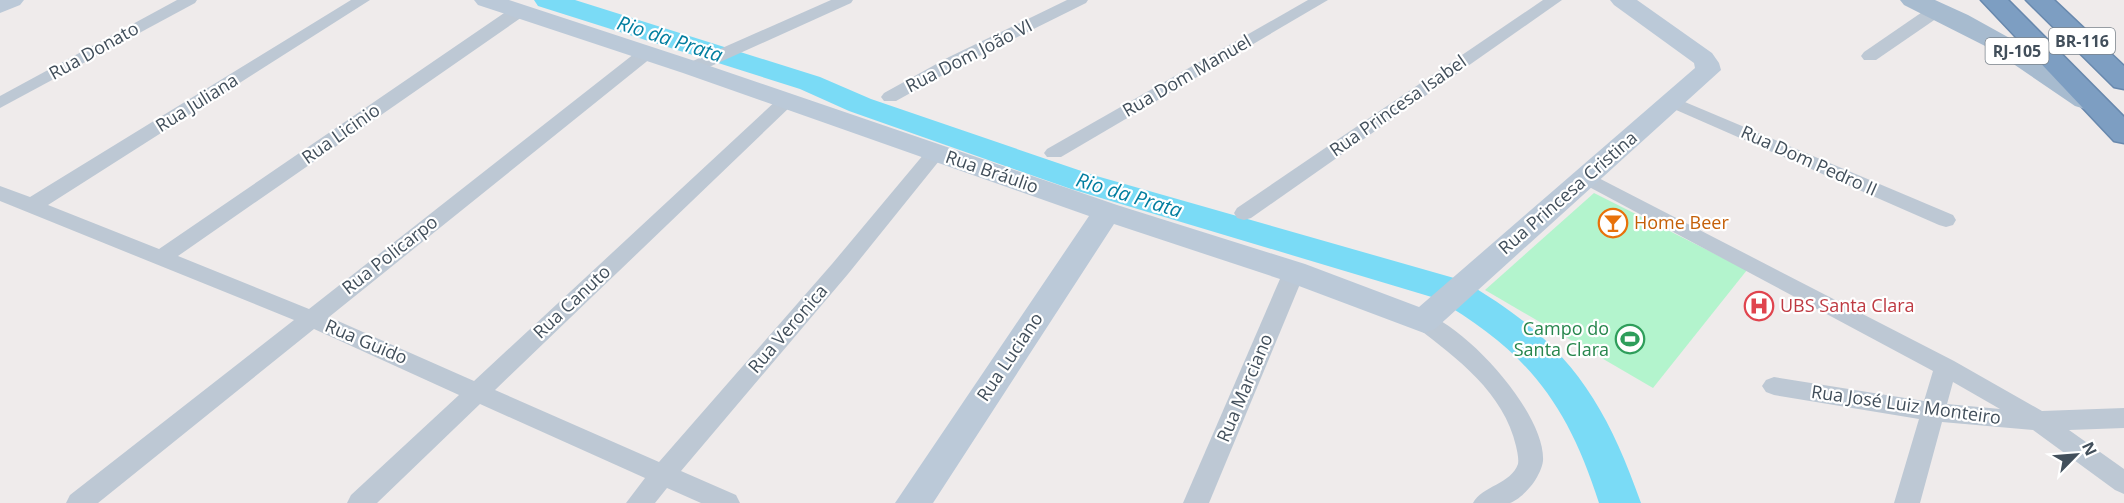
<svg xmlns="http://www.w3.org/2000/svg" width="2124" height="503" font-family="'Open Sans',sans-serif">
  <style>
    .green { fill: #b3f4cd }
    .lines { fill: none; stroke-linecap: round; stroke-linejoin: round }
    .river { fill: #7adbf6; fill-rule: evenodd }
    .highway-casing { stroke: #6888ad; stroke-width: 3 }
    .street { fill: #bdc8d4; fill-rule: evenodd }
    .secondary { fill: #bbc9d8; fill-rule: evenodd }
    .primary { fill: #a7bbcf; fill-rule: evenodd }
    .highway { fill: #7d9ec2; fill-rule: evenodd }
    .labels { text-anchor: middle; stroke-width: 4.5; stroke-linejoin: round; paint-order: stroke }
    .shield { fill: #fff; stroke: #7b848c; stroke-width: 1.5 }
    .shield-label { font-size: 16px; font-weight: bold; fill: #424f5b }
    .street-label { font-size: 18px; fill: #424f5b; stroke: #fff }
    .food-label { font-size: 18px; fill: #c56008; stroke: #fff; text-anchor: start }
    .health-label { font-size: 18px; fill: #be3a42; stroke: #fff; text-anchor: start }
    .leisure-label { font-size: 18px; fill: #27864d; stroke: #fff; text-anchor: end }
    .water-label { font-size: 20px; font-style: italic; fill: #027ea0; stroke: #fff }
  </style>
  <rect width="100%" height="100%" fill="#efebeb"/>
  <polygon class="green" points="1594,193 1747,270 1653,388 1485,290"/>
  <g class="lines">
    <path class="river" d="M534 0H575L820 77 871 99 1093 175 1461 280C1562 337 1603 394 1641 503H1599C1567 403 1527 351 1435 298L1071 189 849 111 800 89 538 6Z"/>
    <g class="highway-casing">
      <g id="highway">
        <polygon points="1981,0 2008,0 2124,117 2124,143 2114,141"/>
        <polygon points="2026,0 2054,0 2124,66 2124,89 2114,87"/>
      </g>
    </g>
    <g class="street">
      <polygon points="177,0 197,0 195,3 0,108 0,96"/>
      <polygon points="351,0 370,0 48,205 159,249 513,7 525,7 527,11 525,15 178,256 309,309 639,50 651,50 654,54 651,58 329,317 474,381 779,98 791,98 794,102 791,106 495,390 659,462 832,264 929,148 943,148 946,152 943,156 848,274 681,471 736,495 740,503 701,503 667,488 655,503 626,503 645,478 480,404 377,503 347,503 351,495 459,395 314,329 98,503 66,503 70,495 294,320 0,201 0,186 30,197"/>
      <polygon points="831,0 853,0 851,3 698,72 686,72 683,68 686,64"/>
      <polygon points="1067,0 1088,0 1086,3 961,65 896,101 884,101 881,97 884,93 949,57"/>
      <polygon points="1308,0 1328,0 1061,157 1047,157 1044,153 1047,149"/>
      <polygon points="1543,0 1562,0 1251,218 1244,220 1237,218 1234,213 1237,208"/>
      <polygon points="1937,5 1945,10 1943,14 1876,60 1864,60 1861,56 1864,52 1931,6"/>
      <polygon points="1673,97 1953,215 1956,220 1953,225 1946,227 1939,225 1667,106 1664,102 1667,98"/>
      <path d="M1585 171 1954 361 2042 411 2124 408V428L2069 430 2124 469V494L2115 490 2033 430 1942 422 1920 503H1894L1919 419 1774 395 1766 392 1762 386 1766 380 1774 377 1924 401 1933 371 1578 181 1575 177 1578 173ZM1953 382 2000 409 1947 404Z"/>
      <polygon points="1294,264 1302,267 1305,272 1209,503 1183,503 1283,272 1286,267"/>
      <path d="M1424 313C1466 326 1546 414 1543 461 1542 468 1538 476 1534 482 1529 489 1519 500 1510 503 1500 503 1484 503 1473 503 1482 486 1511 484 1518 464 1519 458 1517 451 1516 446 1504 393 1457 358 1416 327L1413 321 1416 315Z"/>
    </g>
    <g class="secondary">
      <polygon points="0,0 24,0 20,5 0,13"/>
      <polygon points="474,0 509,0 701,63 1117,205 1305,264 1419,307 1695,68 1694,63 1614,5 1610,0 1637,0 1712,53 1719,63 1721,70 1435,329 1424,333 1283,280 1114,224 933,503 895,503 1089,216 683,73 478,5"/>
    </g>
    <polygon class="primary" points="1900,0 1935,0 1968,15 2033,51 2095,94 2099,100 2095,106 2085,109 2075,106 1993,50 1904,5"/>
    <use href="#highway" class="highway"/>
  </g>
  <defs>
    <g id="bar-ring" transform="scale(1.5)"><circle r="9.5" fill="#fff" stroke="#e8710a" stroke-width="1.5"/><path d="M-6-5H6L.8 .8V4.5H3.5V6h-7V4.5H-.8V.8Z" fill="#e8710a"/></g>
    <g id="hospital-ring" transform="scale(1.5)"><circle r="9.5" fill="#fff" stroke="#e0444e" stroke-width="1.5"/><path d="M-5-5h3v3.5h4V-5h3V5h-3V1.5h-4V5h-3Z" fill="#e0444e"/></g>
    <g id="stadium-ring" transform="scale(1.5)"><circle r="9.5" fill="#fff" stroke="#2e9e5b" stroke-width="1.5"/><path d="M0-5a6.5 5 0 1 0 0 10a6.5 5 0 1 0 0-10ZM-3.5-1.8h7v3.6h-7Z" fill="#2e9e5b"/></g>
  </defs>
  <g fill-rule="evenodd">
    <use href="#bar-ring" x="1613" y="223"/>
    <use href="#hospital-ring" x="1759" y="306"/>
    <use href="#stadium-ring" x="1630" y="339"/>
  </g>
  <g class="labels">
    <g class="shield">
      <rect x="2049" y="28" width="66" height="26" rx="4.5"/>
      <rect x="1985.5" y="38" width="63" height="26" rx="4.5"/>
    </g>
    <g class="shield-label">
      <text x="2082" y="47">BR-116</text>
      <text x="2017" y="57">RJ-105</text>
    </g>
    <g class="street-label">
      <text transform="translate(94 51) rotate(-29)" y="6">Rua Donato</text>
      <text transform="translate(969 56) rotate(-27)" y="6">Rua Dom João VI</text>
      <text transform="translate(1187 76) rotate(-30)" y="6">Rua Dom Manuel</text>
      <text transform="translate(197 103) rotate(-32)" y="6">Rua Juliana</text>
      <text transform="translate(1398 106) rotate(-35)" y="6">Rua Princesa Isabel</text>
      <text transform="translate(341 134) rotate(-35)" y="6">Rua Licinio</text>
      <text transform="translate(1809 161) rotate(24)" y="6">Rua Dom Pedro II</text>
      <text transform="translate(992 172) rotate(19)" y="6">Rua Bráulio</text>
      <text transform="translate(1568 193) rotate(-41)" y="6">Rua Princesa Cristina</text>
      <text transform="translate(390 255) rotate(-38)" y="6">Rua Policarpo</text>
      <text transform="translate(572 302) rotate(-43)" y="6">Rua Canuto</text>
      <text transform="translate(788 329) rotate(-49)" y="6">Rua Veronica</text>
      <text transform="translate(366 342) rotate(23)" y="6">Rua Guido</text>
      <text transform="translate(1010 357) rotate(-56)" y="6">Rua Luciano</text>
      <text transform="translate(1245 388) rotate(-67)" y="6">Rua Marciano</text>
      <text transform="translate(1906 405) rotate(8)" y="6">Rua José Luiz Monteiro</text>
    </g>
    <g class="food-label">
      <text x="1634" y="229">Home Beer</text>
    </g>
    <g class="health-label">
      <text x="1780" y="312">UBS Santa Clara</text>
    </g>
    <g class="leisure-label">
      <text x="1609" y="335">Campo do<tspan x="1609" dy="21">Santa Clara</tspan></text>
    </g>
    <g class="water-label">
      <text transform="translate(670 39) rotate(18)" y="7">Rio da Prata</text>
      <text transform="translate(1129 195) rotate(17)" y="7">Rio da Prata</text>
    </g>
  </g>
  <g transform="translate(2076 455) rotate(65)" stroke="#ffffff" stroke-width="4.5" paint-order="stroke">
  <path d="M0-4.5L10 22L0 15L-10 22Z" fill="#424f5b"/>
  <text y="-9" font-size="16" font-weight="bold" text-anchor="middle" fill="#424f5b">N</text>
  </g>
</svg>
